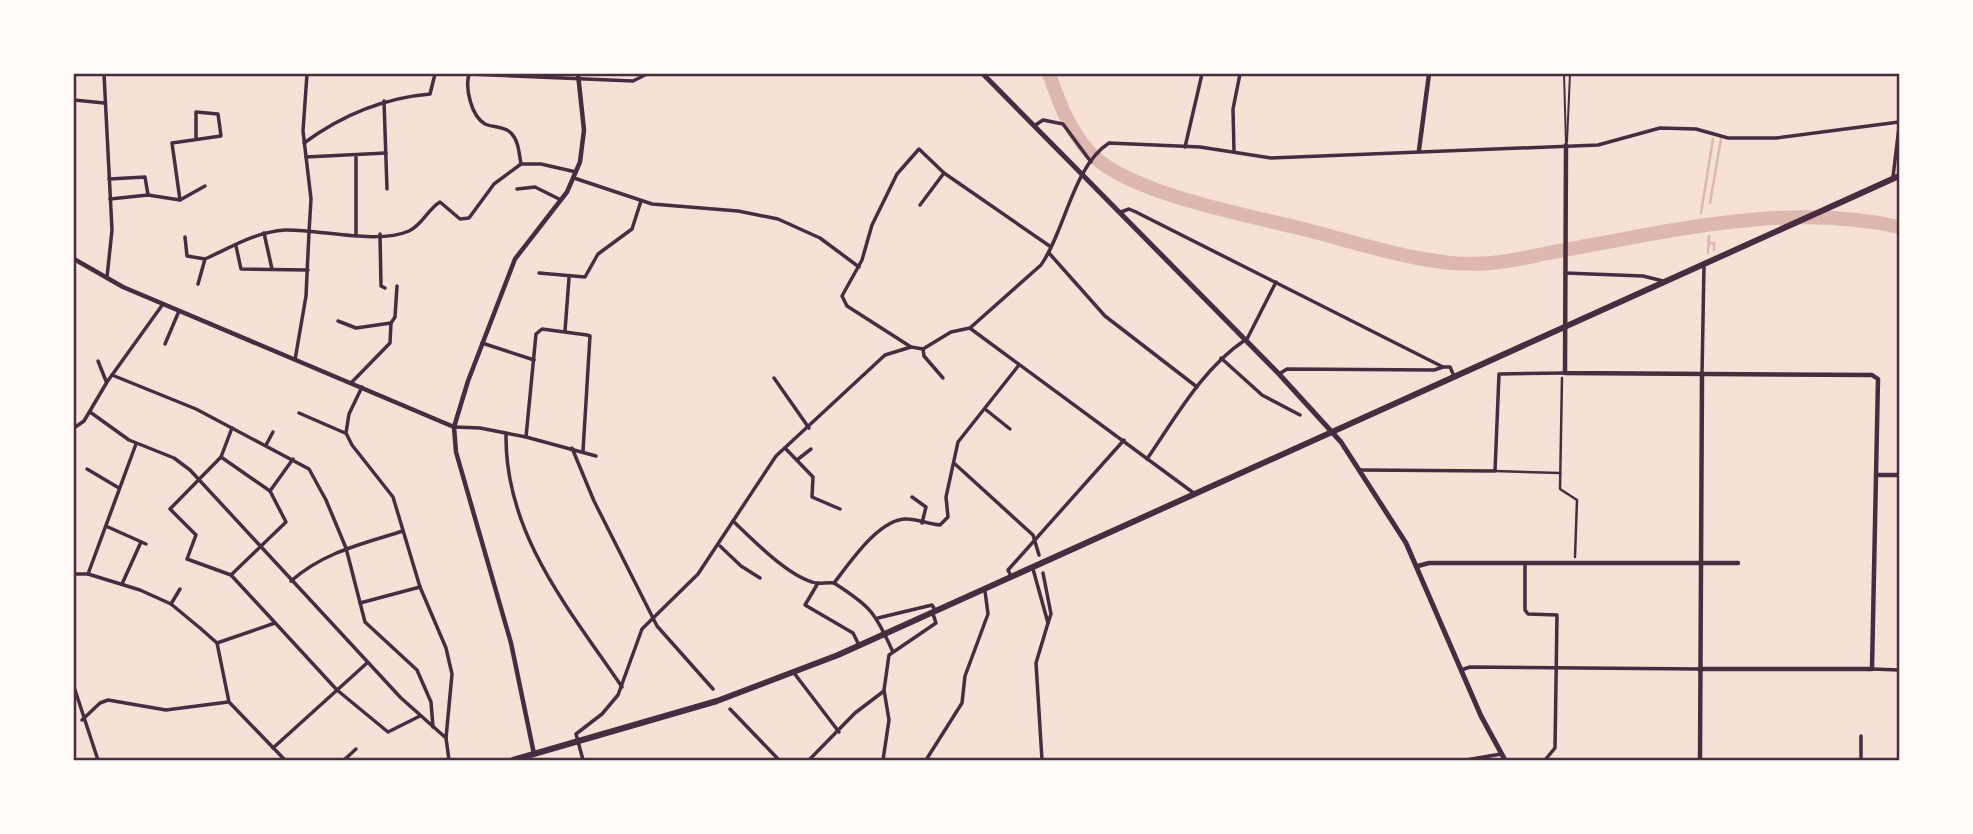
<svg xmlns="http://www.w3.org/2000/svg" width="1973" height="834" font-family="Inter,sans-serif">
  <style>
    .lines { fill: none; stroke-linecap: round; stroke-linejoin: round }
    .stream { stroke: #dcb8b0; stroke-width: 2.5 }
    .river { stroke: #dcb8b0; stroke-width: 14 }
    .service { stroke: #4a2c40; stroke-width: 2 }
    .pedestrian { stroke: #4a2c40; stroke-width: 2.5 }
    .minor { stroke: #4a2c40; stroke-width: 3.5 }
    .tertiary { stroke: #4a2c40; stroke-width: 4.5 }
    .primary { stroke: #4a2c40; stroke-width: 5 }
    .trunk { stroke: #4a2c40; stroke-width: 6 }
    .neatline { fill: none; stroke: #4a2c40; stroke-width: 2.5 }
  </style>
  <rect width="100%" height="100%" fill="#f7e1d7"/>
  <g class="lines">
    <g class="stream">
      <polyline points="1710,203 1721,139"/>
      <polyline points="1701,213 1713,139"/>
      <polyline points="1701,219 1703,224"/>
      <polyline points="1709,243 1714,243 1714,250"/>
      <polyline points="1708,253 1709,236"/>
    </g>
    <path class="river" d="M1049 74C1059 103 1073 140 1098 160 1142 196 1247 215 1303 229 1360 243 1432 269 1490 263 1510 262 1529 257 1548 253 1663 233 1783 201 1899 227"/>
    <g class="service">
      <polyline points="1564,74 1566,144"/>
      <polyline points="1567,142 1570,74"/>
    </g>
    <g class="pedestrian">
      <polyline points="1562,378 1560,489 1577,500 1575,557"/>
      <polyline points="1495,471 1560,473"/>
    </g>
    <g class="minor">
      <polyline points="104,74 112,230 107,277"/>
      <polyline points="470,74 633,81 647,74"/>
      <polyline points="74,100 104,103"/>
      <polyline points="384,101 387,189"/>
      <polyline points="1034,126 1043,120 1063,124 1091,162"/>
      <path d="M304 143C342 115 383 98 430 94L435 74"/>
      <polyline points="1185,147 1202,74"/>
      <polyline points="1234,152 1233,109 1240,74"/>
      <polyline points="306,157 386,153"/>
      <polyline points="356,157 356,235"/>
      <polyline points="521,164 541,164 576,172"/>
      <polyline points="1893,177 1899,127"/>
      <polyline points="574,178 652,204 738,211 778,219 820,238 859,267"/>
      <polyline points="109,179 145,177 148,195"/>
      <polyline points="517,189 535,187 561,200"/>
      <polyline points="110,199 148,195 180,200 205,186"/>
      <polyline points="180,200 172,143 221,136 218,114 196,112 196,139"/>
      <polyline points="920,205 944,173"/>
      <polyline points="1121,212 1129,209 1136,212 1443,367 1450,367 1454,376"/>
      <polyline points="264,233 272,269"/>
      <polyline points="380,234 381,286 385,288"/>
      <polyline points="185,237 187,256 205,259"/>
      <polyline points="236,246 241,269 308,270"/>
      <polyline points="1049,253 1105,316 1197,387"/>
      <polyline points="539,273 585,277 598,254 632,229 641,201"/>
      <polyline points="1565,273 1643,276 1663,281"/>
      <path d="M198 284 205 259C232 247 255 232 285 230 319 229 377 245 409 231 422 225 428 209 440 202L460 219 469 218 494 184 521 164C519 154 519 141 511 133 504 126 494 128 485 124 471 116 465 88 469 74"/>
      <polyline points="338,321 356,328 391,323 390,343 351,383"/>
      <polyline points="391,323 395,317 397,286"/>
      <polyline points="971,329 1195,494"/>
      <polyline points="565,331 569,278"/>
      <polyline points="1246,341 1276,282"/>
      <polyline points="482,343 534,360"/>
      <polyline points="165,344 179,311"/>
      <polyline points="911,347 847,306 842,296 862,260 872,225 897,174 919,149 944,173 1051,247"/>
      <polyline points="923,349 924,356 943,378"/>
      <polyline points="1221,358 1262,395 1300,415"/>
      <polyline points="295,360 306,296 309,232 311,199 303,131 307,74"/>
      <polyline points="98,361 106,381"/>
      <polyline points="1279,374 1287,369 1434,370 1443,367"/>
      <polyline points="1702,374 1704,265"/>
      <polyline points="112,375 196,409 309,469 326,500 346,548 365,622 417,670 431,702 433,727"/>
      <polyline points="774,378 809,428"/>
      <polyline points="362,387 349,414 346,433 352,445 393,497 420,587 446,648 452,674 446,738 449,760"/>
      <polyline points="985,409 1010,429"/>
      <polyline points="90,412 129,440 174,458 190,470 401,698 446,738"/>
      <polyline points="299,413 345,433"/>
      <polyline points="455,427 480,428 526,437 596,456"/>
      <polyline points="74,428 84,421 107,382 163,304"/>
      <polyline points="232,428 221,457 170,509 196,535 187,559 231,575 337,690 388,732 420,716"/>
      <path d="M506 435C505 534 569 609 622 687"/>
      <polyline points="526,437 536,334 542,329 587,335 590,336 583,451"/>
      <polyline points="266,445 273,432"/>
      <polyline points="572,448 594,501 657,626 713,689"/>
      <polyline points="785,448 813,477 812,497 840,509"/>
      <polyline points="221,457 270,491 286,522 231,575"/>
      <path d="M1147 459C1176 417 1202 369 1245 340"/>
      <polyline points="797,460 811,449"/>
      <polyline points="955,464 1033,535 1039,555"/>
      <polyline points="87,469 119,488"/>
      <polyline points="1361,470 1495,471 1499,374 1565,373"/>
      <polyline points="270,491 293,459"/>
      <polyline points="912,497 926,507 922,523"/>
      <path d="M733 521C753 540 786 574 812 582 818 585 826 582 834 583 849 564 879 518 907 519 917 519 929 524 940 525L948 517 946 497 958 442 1019 365"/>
      <polyline points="108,527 146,544"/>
      <polyline points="720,546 741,566 760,578"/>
      <polyline points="1525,564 1525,610 1528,614 1557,615 1555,748 1545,760"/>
      <polyline points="1033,569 1048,623 1036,663 1042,760"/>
      <polyline points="1043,573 1051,614 1048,623"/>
      <polyline points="74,574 88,574 140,590 171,604 200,628 217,643 229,702 285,760"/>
      <polyline points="88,574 136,444"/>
      <polyline points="1011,576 1008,570 1124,440"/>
      <path d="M291 581C324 552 362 544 403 531"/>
      <polyline points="818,583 805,605 853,633 859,645"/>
      <path d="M834 583C870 606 875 612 892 650"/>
      <polyline points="122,584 141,542"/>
      <polyline points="360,603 420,587"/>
      <polyline points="171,604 180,589"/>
      <polyline points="878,618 932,605 935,610"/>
      <polyline points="217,643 275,623"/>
      <polyline points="1872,669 1899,670"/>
      <polyline points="1461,670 1470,667 1699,669"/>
      <polyline points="794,673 839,732"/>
      <polyline points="74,687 98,760"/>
      <polyline points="730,709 779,760"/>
      <polyline points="82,720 100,703 108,700 166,710 228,702"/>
      <polyline points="1861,736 1861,760"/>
      <polyline points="273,748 367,663"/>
      <polyline points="344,760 356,749"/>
      <path d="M583 760 576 734 602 714 618 695 642 629 698 574 776 456 885 355 911 347 923 349 951 332 970 328 1041 265C1065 231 1073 166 1109 143L1200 147 1271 158 1598 145 1660 128 1696 129 1728 138H1776L1899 122"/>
      <polyline points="809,760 855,713 884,691"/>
      <polyline points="883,760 889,720 884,690 889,655 936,623 933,614"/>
      <polyline points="926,760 962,703 965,676 988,614 985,591"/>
      <polyline points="1466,760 1501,754"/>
    </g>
    <g class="tertiary">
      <polyline points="1566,145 1565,373 1872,375 1878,379 1872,669 1699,669"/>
      <polyline points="1419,150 1429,74"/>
      <polyline points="74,259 123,287 454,427"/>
      <polyline points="1877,475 1899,475"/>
      <polyline points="1418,566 1429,563 1738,563"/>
      <polyline points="534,754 511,643 456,452 454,427 468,381 515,259 567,192 580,162 584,130 578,74"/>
      <polyline points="1700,760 1702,374"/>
    </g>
    <polyline class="primary" points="983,74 1279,374 1341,442 1406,543 1481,716 1505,760"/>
    <polyline class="trunk" points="513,760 717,701 838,655 1899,176"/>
  </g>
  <rect width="1973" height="834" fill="none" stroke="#fffaf5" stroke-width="150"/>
  <rect x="75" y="75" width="1823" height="684" class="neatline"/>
</svg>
